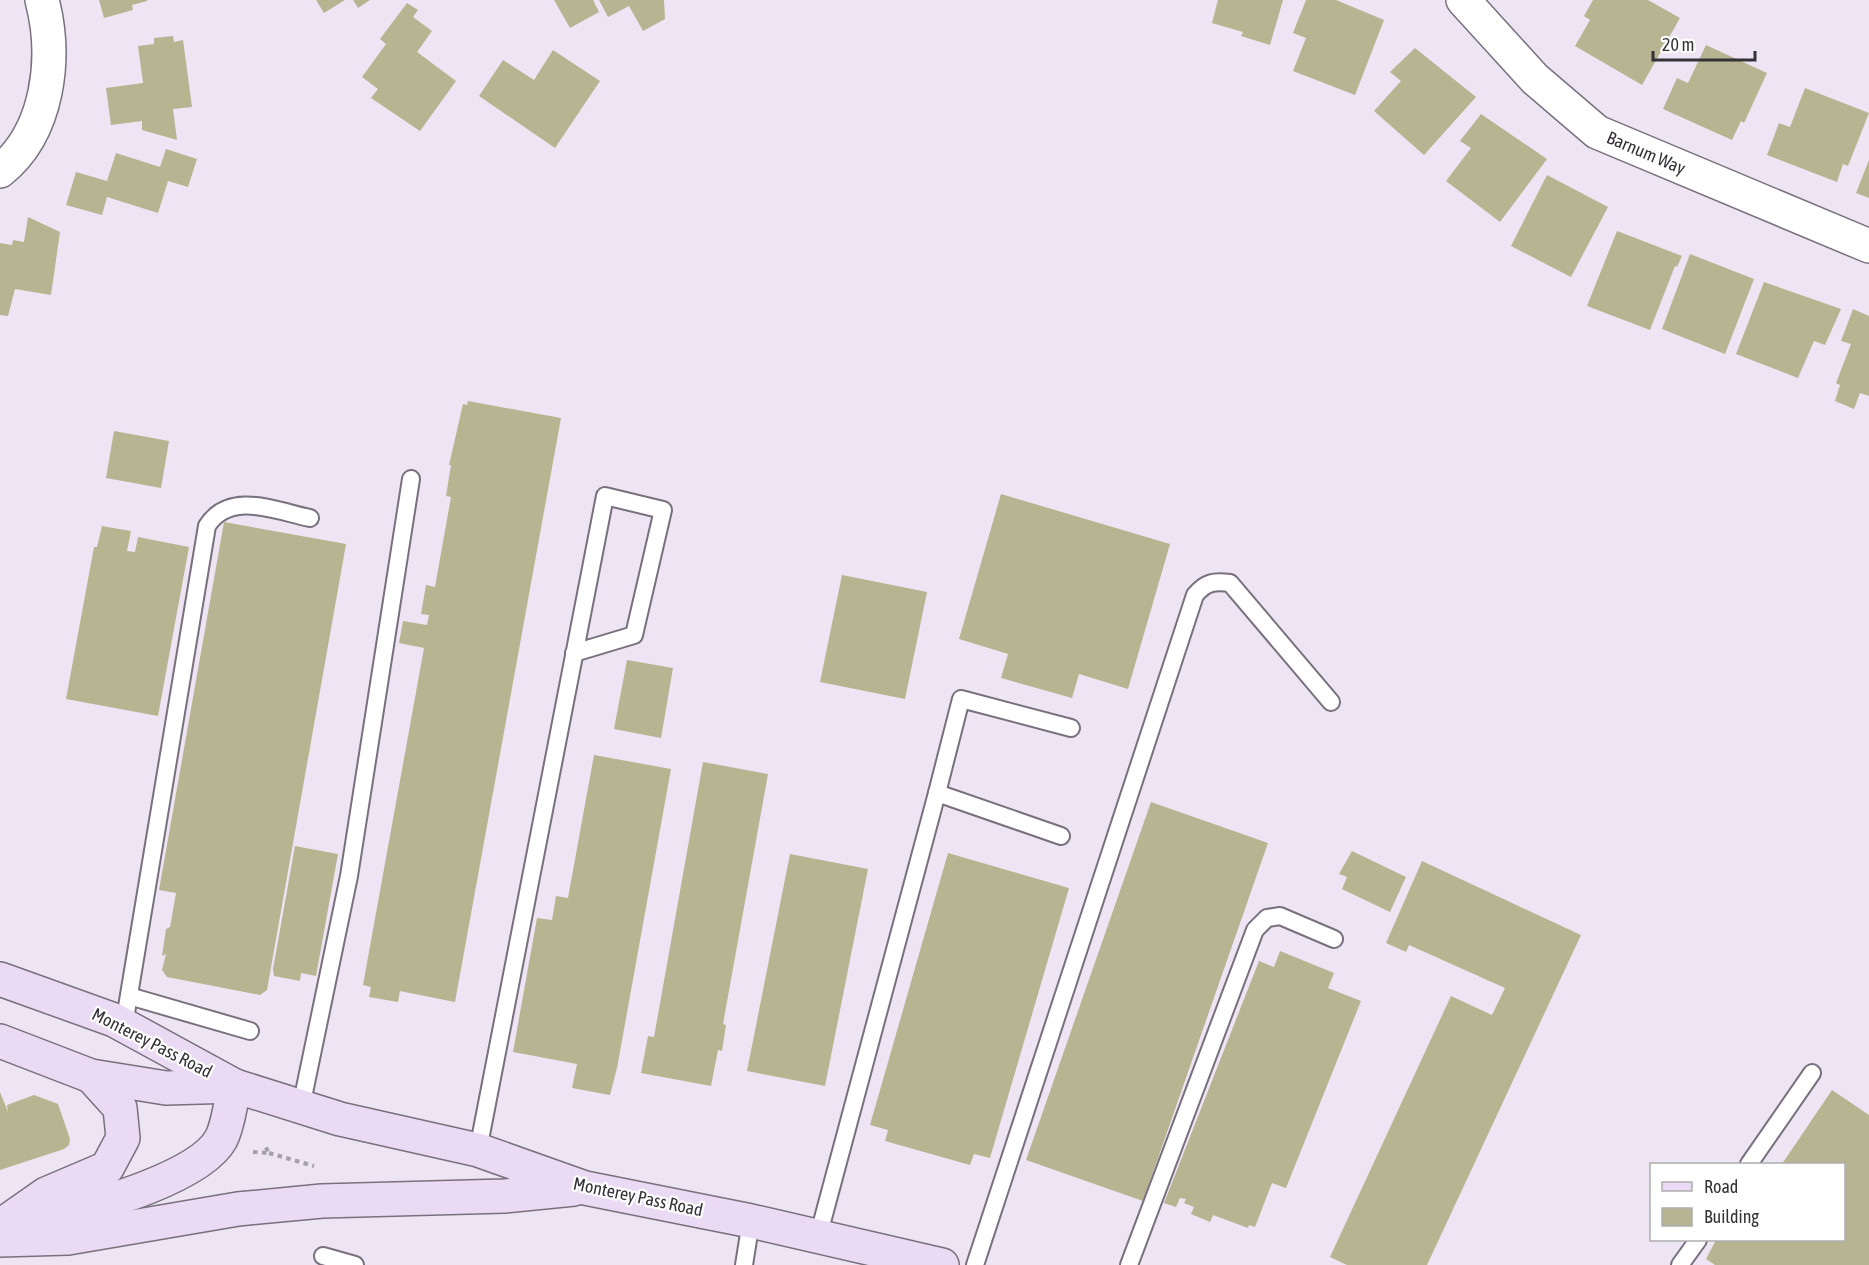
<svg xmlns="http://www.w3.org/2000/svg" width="1869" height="1265" font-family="'Asap Condensed',sans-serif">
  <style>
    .building { fill: #b7b491 }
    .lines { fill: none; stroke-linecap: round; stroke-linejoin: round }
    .service-casing { stroke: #78707d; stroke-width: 20 }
    .minor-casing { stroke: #78707d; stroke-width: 36 }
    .secondary-casing { stroke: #78707d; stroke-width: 36 }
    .path { stroke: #a59faa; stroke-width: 4; stroke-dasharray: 4.5 4.5; stroke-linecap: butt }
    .service { stroke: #fff; stroke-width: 16 }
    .minor { stroke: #fff; stroke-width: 33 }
    .secondary { stroke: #ebdaf4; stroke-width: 33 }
    .labels { text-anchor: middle; stroke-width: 4.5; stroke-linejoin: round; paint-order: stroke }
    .street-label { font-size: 18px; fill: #353237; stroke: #fff }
  </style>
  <rect width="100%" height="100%" fill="#ede5f3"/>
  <g class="building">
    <polygon points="99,0 147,0 147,1 132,5 133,10 104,18"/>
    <polygon points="316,0 345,0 324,13"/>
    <polygon points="353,0 370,0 358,8"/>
    <polygon points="554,0 593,0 599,12 570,28"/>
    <polygon points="599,0 664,0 665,19 643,31 629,6 608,17"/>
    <polygon points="1218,0 1283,0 1270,45 1241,36 1243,32 1212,23"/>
    <polygon points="1306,0 1336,0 1384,20 1355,95 1293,71 1306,38 1293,33"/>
    <polygon points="1593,0 1648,0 1680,18 1642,85 1575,46 1590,20 1584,16"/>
    <polygon points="407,3 418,10 413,17 432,31 417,52 456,81 420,131 371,98 378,89 362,77 386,44 380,39"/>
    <polygon points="173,36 174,42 183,40 192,107 173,109 177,140 142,130 142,121 111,125 106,88 143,83 138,46 154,44 154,38"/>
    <polygon points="1706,45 1767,73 1744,123 1741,121 1732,140 1663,109 1677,78 1688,83"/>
    <polygon points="1415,48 1476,97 1424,155 1374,111 1401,81 1390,72"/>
    <polygon points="553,50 600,81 555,148 479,96 503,60 534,80"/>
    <polygon points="1805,88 1869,113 1848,166 1843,164 1837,182 1767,155 1779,123 1790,127"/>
    <polygon points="1481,114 1547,159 1500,222 1446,181 1471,148 1460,141"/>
    <polygon points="166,149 197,159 188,187 168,181 158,213 107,197 102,215 66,205 76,172 107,181 116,153 160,167"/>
    <polygon points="1869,160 1869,198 1856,193"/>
    <polygon points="1547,175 1608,207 1571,277 1511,246"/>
    <polygon points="28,217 60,232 51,295 15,289 8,316 0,315 0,243 12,245 13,240 24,242"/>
    <polygon points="1617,231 1682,256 1677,267 1675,266 1650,330 1587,306"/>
    <polygon points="1690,254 1754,279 1725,354 1662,329"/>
    <polygon points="1764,282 1841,309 1825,345 1814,341 1798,378 1736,354"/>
    <polygon points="1853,309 1869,316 1869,396 1860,393 1854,409 1835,401 1840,385 1836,383 1851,344 1841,341"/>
    <polygon points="468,401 561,418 455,1002 400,991 398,1002 369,997 371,987 363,985 424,648 399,643 403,621 427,625 429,615 421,614 426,585 435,587 451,497 446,496 451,465 449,465 463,404 467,405"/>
    <polygon points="114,431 169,441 161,488 106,478"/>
    <polygon points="1001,494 1170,544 1128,689 1079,674 1072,698 1001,678 1008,654 959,639"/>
    <polygon points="224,522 346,544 267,990 260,995 167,977 162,970 166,954 162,956 166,929 170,927 176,893 159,890"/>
    <polygon points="102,526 131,531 127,551 135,552 138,537 189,547 158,716 66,699 94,547 97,547"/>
    <polygon points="842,575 927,592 905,699 820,682"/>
    <polygon points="627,660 673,668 661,738 614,729"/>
    <polygon points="594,755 671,769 617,1068 610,1095 572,1088 577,1064 513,1052 537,918 552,920 556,896 568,898"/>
    <polygon points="703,762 768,774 723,1024 726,1025 722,1051 718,1050 711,1086 641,1073 648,1036 654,1037"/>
    <polygon points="1151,802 1268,843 1143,1201 1026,1160"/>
    <polygon points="295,846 338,854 316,976 301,973 300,981 274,976 273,969"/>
    <polygon points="1352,851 1406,877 1390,912 1342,889 1347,877 1339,874"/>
    <polygon points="948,853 1069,888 990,1158 974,1154 970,1165 885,1141 888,1130 870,1125"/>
    <polygon points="790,854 868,869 825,1086 747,1071"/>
    <polygon points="1422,861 1581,935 1427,1265 1347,1265 1330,1257 1451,996 1492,1015 1505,988 1409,945 1406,952 1386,943"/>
    <polygon points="1280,951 1334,973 1328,988 1361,1001 1286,1188 1272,1183 1255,1227 1249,1225 1248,1228 1213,1215 1210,1222 1191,1214 1194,1207 1184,1203 1186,1199 1180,1198 1176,1207 1164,1203 1259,961 1274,967"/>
    <polygon points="1832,1090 1869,1115 1869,1265 1715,1265 1706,1259 1716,1240 1844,1240 1844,1164 1782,1164"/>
    <polygon points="0,1092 8,1112 7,1105 34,1095 58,1104 70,1139 69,1145 64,1149 0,1170"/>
  </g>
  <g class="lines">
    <g class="service-casing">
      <g id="service">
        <polyline points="1061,836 937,793 961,699 1071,728"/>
        <polyline points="129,996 250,1031"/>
        <path d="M124 1025 207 526C230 490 276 511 310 518"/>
        <polyline points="301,1107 349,876 411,479"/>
        <polyline points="478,1150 605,496 663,510 634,635 574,653"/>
        <polyline points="1749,1164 1812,1073"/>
        <polyline points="818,1237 937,793"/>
        <polyline points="323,1256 355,1265"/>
        <polyline points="744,1265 751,1221"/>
        <path d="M975 1265 1195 595C1206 582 1214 581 1230 583L1331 702"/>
        <polyline points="1129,1265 1255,930 1267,918 1280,916 1334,939"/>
        <polyline points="1680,1265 1698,1240"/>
      </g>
    </g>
    <g class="minor-casing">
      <g id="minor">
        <polyline points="1463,0 1535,79 1597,132 1869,246"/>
        <path d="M0 171C49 132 57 57 42 0"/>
      </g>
    </g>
    <g class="secondary-casing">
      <g id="secondary">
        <polyline points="0,979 114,1020 235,1086 340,1119 478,1150 585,1188 751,1221 942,1265"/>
        <polyline points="0,1041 91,1076 166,1088 235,1086"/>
        <polyline points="6,1222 46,1194 107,1168 123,1138 120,1108 91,1076"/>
        <path d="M18 1228C66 1213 197 1183 221 1139 229 1124 230 1102 235 1086"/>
        <polyline points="0,1240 68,1238 238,1209 322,1201 505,1196 574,1189"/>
      </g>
    </g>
    <g class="path">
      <polyline points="253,1152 269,1153 265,1146"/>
      <polyline points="269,1153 314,1166"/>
    </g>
    <use href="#service" class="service"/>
    <use href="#minor" class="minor"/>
    <use href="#secondary" class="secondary"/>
  </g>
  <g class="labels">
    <g class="street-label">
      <text transform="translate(1646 153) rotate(23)" y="6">Barnum Way</text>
      <text transform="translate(152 1043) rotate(27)" y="6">Monterey Pass Road</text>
      <text transform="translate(638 1197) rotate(12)" y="6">Monterey Pass Road</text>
    </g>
  </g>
  <rect x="1650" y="1163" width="195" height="78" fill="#ffffff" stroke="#aeadaf" stroke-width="1.5"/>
  <rect x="1662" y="1182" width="30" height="9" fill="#ebdaf4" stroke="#aeadaf" stroke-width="1.5"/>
  <text x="1704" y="1193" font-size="18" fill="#353237">Road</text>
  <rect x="1662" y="1208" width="30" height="18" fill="#b7b491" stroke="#aeadaf" stroke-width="1.5"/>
  <text x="1704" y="1223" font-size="18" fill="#353237">Building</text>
  <path d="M1653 51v9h102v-9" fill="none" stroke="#353237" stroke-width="3"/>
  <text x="1662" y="51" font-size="18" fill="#353237" stroke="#ffffff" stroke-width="4.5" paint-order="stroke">20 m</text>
</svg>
